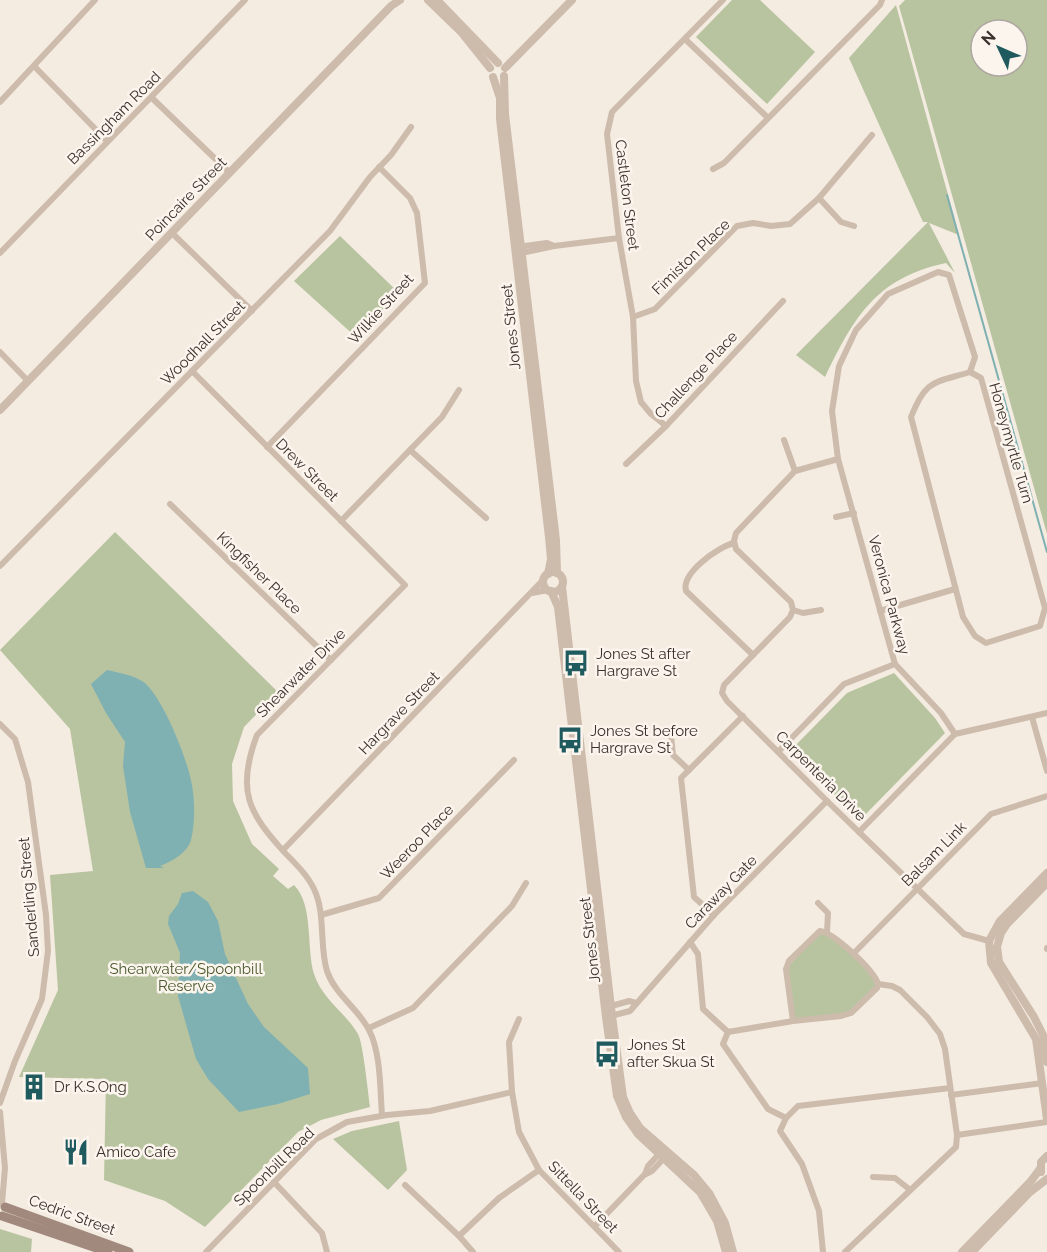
<svg xmlns="http://www.w3.org/2000/svg" width="1047" height="1252" font-family="Raleway,sans-serif">
  <style>
    .green { fill: #b8c4a0; fill-rule: evenodd }
    .water { fill: #7fb0b2 }
    .lines { fill: none; stroke-linecap: round; stroke-linejoin: round }
    .stream { stroke: #7fb0b2; stroke-width: 2 }
    .minor { stroke: #cdbbac; stroke-width: 6 }
    .tertiary { stroke: #cdbbac; stroke-width: 8 }
    .secondary { stroke: #a18a7d; stroke-width: 9 }
    .labels { text-anchor: middle; stroke-width: 5; stroke-linejoin: round; paint-order: stroke }
    .street-label { font-size: 15px; fill: #3b302b; stroke: #fbf5ee }
    .poi-label { font-size: 15px; fill: #3b302b; stroke: #fbf5ee; text-anchor: start }
    .park-label { font-size: 15px; fill: #4a5a2e; stroke: #fbf5ee }
  </style>
  <rect width="100%" height="100%" fill="#f4ebe1"/>
  <g class="green">
    <polygon points="732,0 760,0 815,52 767,104 696,37"/>
    <path d="M905 0H1047V534L899 6ZM981 30H1017V66H981Z"/>
    <path d="M896 5 959 235 929 223 955 273 946 263C876 278 854 317 825 377L796 355 928 222H923L849 58Z"/>
    <polygon points="340,236 399,293 357,338 294,281"/>
    <path d="M115 532 278 692 244 727 232 764 233 801 252 844 279 869 273 876 288 889 294 885C314 905 306 948 314 974 322 999 345 1012 358 1034 363 1043 368 1092 370 1107L321 1120 298 1132 205 1227 165 1201 104 1180 106 1079 19 1077 58 990 50 875 93 871 70 729 0 650Z"/>
    <polygon points="894,673 935,718 945,733 860,820 790,751 847,693"/>
    <polygon points="820,931 853,954 878,984 851,1013 793,1021 786,969"/>
    <polygon points="399,1121 407,1170 388,1190 333,1139 352,1131"/>
    <polygon points="0,1229 32,1239 31,1252 0,1252"/>
  </g>
  <g class="water">
    <path d="M107 670C119 673 136 675 146 684 165 703 187 758 192 785 195 802 195 824 191 840 187 853 171 862 160 866L164 868H146L130 812 123 766 125 742 106 713 91 684Z"/>
    <polygon points="193,891 208,902 218,921 225,954 248,1004 264,1027 308,1068 310,1094 278,1104 239,1112 208,1079 196,1059 178,996 180,953 168,924 169,916 178,904 182,893"/>
  </g>
  <g class="lines">
    <polyline class="stream" points="947,195 1047,552"/>
    <g class="minor">
      <polyline points="685,39 767,117"/>
      <polyline points="35,67 107,141"/>
      <polyline points="152,98 230,173"/>
      <polyline points="0,102 95,0"/>
      <polyline points="713,169 724,163 880,5 882,0"/>
      <polyline points="819,198 841,222 854,226"/>
      <polyline points="172,233 252,311"/>
      <polyline points="517,247 547,243 554,246"/>
      <polyline points="0,253 245,0"/>
      <polyline points="517,254 554,246 619,238"/>
      <polyline points="633,317 655,309 737,226 753,223 771,226 790,224 819,198 872,135"/>
      <polyline points="0,352 28,381"/>
      <path d="M192 371 405 585 257 735C236 790 248 813 286 854 296 864 308 876 314 889 326 914 319 945 327 971 335 995 358 1008 369 1030 381 1053 380 1089 382 1115"/>
      <path d="M970 372 981 378 1045 608 1040 626 986 643 975 636 963 617 911 417C926 379 934 383 970 372Z"/>
      <polyline points="666,426 651,414 641,402 636,381 633,317 619,238 607,134 612,112 723,0"/>
      <polyline points="784,440 795,471"/>
      <polyline points="267,447 425,283 417,213 410,198 379,167"/>
      <polyline points="410,450 486,518"/>
      <polyline points="838,459 795,471 736,533 734,541 736,549 791,602 793,610 790,617 724,685 722,693 727,701 827,801 964,934 989,941"/>
      <polyline points="626,464 666,426 783,301"/>
      <polyline points="170,504 331,660"/>
      <polyline points="836,517 854,513"/>
      <polyline points="341,521 442,417 459,390"/>
      <path d="M734 543C718 547 681 573 686 591L753 655"/>
      <polyline points="0,566 330,231 370,177 391,155 411,127"/>
      <polyline points="532,593 548,590"/>
      <polyline points="793,610 803,613 821,610"/>
      <polyline points="880,611 955,589"/>
      <polyline points="1032,717 1047,771"/>
      <polyline points="0,724 15,739 28,782 46,915 48,951 42,999 15,1061 0,1103"/>
      <polyline points="955,734 941,713 895,664 838,459 832,411 839,366 856,330 888,294 938,272 949,275 975,357 970,372"/>
      <polyline points="671,736 673,755 689,770"/>
      <polyline points="779,751 844,684 895,664"/>
      <polyline points="859,832 955,734 1047,713"/>
      <polyline points="283,850 545,578"/>
      <polyline points="818,903 828,913 827,932"/>
      <polyline points="321,915 379,898 514,760"/>
      <polyline points="714,915 694,897 681,778 743,716"/>
      <polyline points="690,942 698,954 703,1009 728,1032 793,1021 841,1016 851,1013 877,988 878,984"/>
      <polyline points="1047,948 1047,949"/>
      <polyline points="853,954 991,814 1047,796"/>
      <polyline points="608,1007 629,1001 636,1003"/>
      <polyline points="607,1017 630,1011 714,915 827,801"/>
      <polyline points="519,1019 509,1042 512,1092 519,1132 539,1170 619,1252"/>
      <path d="M793 1021 786 969 789 961 820 931C834 933 874 970 878 984"/>
      <polyline points="369,1028 413,1008 512,906 526,883"/>
      <polyline points="728,1032 723,1044 768,1109 786,1118"/>
      <polyline points="951,1095 1043,1083"/>
      <polyline points="0,1112 5,1168 2,1203"/>
      <polyline points="957,1135 1047,1122"/>
      <polyline points="646,1174 652,1171 667,1155"/>
      <polyline points="873,1177 895,1178 909,1189"/>
      <polyline points="274,1182 322,1233 327,1252"/>
      <polyline points="405,1185 459,1236 473,1252"/>
      <polyline points="595,1226 645,1174 648,1166 661,1152"/>
      <polyline points="459,1236 499,1198 539,1170"/>
      <polyline points="206,1252 316,1139 347,1122 387,1115 430,1111 512,1092"/>
      <polyline points="823,1252 819,1211 802,1164 780,1131 786,1118 798,1106 950,1088"/>
      <polyline points="845,1252 956,1147 957,1135 945,1049 940,1034 927,1017 900,990 892,986 878,984"/>
    </g>
    <g class="tertiary">
      <polyline points="428,0 462,33 490,68"/>
      <polyline points="437,0 498,63"/>
      <polyline points="505,68 572,0"/>
      <polyline points="504,76 505,114 556,540 557,573"/>
      <polyline points="493,77 500,98 500,119 549,537 551,559 548,574"/>
      <polyline points="0,410 391,6 400,0"/>
      <circle cx="553" cy="582" r="10"/>
      <polyline points="562,587 612,1016 623,1097 630,1113 640,1128 694,1175 709,1193 725,1223 733,1252"/>
      <polyline points="551,591 558,607 606,1017 617,1096 626,1117 638,1134 700,1192 717,1221 726,1252"/>
      <polyline points="1047,873 1000,921 989,941 991,963 1036,1039 1047,1119"/>
      <polyline points="1047,883 1007,924 1001,933 997,947 999,962 1034,1017 1043,1035 1047,1062"/>
      <polyline points="1041,1172 1041,1162 1047,1156"/>
      <polyline points="962,1252 1031,1181 1040,1169"/>
      <polyline points="972,1252 1030,1192 1047,1179"/>
    </g>
    <g class="secondary">
      <polyline points="5,1207 129,1252"/>
      <polyline points="2,1216 108,1252"/>
    </g>
  </g>
  <defs>
    <g id="bus-bare" transform="scale(2.07)"><path d="M-5-6H5V4H4V6H2V4H-2V6H-4V4H-5ZM-3.5-4V0h7V-4ZM-3.5 1.2v1.5H-2V1.2ZM2 1.2v1.5H3.5V1.2Z" fill="#1f5a5e" stroke="#fbf5ee" stroke-width="2.5" paint-order="stroke"/></g>
    <g id="building-bare" transform="scale(2.07)"><path d="M-4-6H4V6H1V3H-1V6H-4ZM-2.5-4.3h1.7v1.8h-1.7ZM.8-4.3h1.7v1.8H.8ZM-2.5-1h1.7V.8h-1.7ZM.8-1h1.7V.8H.8Z" fill="#1f5a5e" stroke="#fbf5ee" stroke-width="2.5" paint-order="stroke"/></g>
    <g id="restaurant-bare" transform="scale(2.07)"><path d="M-5-6h1v4h1v-4h1v4h1v-4h1v5L-1.5 .5V6h-2V.5L-5-1ZM5-6V6H3V1.5H1.5Q1.5-4 5-6Z" fill="#1f5a5e" stroke="#fbf5ee" stroke-width="2.5" paint-order="stroke"/></g>
  </defs>
  <g fill-rule="evenodd">
    <use href="#bus-bare" x="576" y="663"/>
    <use href="#bus-bare" x="570" y="740"/>
    <use href="#bus-bare" x="607" y="1054"/>
    <use href="#building-bare" x="34" y="1087"/>
    <use href="#restaurant-bare" x="76" y="1152"/>
  </g>
  <g class="labels">
    <g class="street-label">
      <text transform="translate(114 118) rotate(-45)" y="5">Bassingham Road</text>
      <text transform="translate(627 195) rotate(83)" y="5">Castleton Street</text>
      <text transform="translate(186 199) rotate(-46)" y="5">Poincaire Street</text>
      <text transform="translate(691 257) rotate(-44)" y="5">Fimiston Place</text>
      <text transform="translate(381 309) rotate(-48)" y="5">Wilkie Street</text>
      <text transform="translate(511 327) rotate(-96)" y="5">Jones Street</text>
      <text transform="translate(203 343) rotate(-45)" y="5">Woodhall Street</text>
      <text transform="translate(696 375) rotate(-47)" y="5">Challenge Place</text>
      <text transform="translate(1011 443) rotate(74)" y="5">Honeymyrtle Turn</text>
      <text transform="translate(307 470) rotate(45)" y="5">Drew Street</text>
      <text transform="translate(259 573) rotate(44)" y="5">Kingfisher Place</text>
      <text transform="translate(889 595) rotate(75)" y="5">Veronica Parkway</text>
      <text transform="translate(301 673) rotate(-45)" y="5">Shearwater Drive</text>
      <text transform="translate(399 713) rotate(-46)" y="5">Hargrave Street</text>
      <text transform="translate(821 776) rotate(45)" y="5">Carpenteria Drive</text>
      <text transform="translate(417 842) rotate(-46)" y="5">Weeroo Place</text>
      <text transform="translate(934 854) rotate(-45)" y="5">Balsam Link</text>
      <text transform="translate(721 892) rotate(-46)" y="5">Caraway Gate</text>
      <text transform="translate(29 897) rotate(-95)" y="5">Sanderling Street</text>
      <text transform="translate(590 940) rotate(-97)" y="5">Jones Street</text>
      <text transform="translate(274 1167) rotate(-44)" y="5">Spoonbill Road</text>
      <text transform="translate(583 1197) rotate(46)" y="5">Sittella Street</text>
      <text transform="translate(72 1215) rotate(20)" y="5">Cedric Street</text>
    </g>
    <g class="poi-label">
      <text x="596" y="659">Jones St after<tspan x="596" dy="17">Hargrave St</tspan></text>
      <text x="590" y="736">Jones St before<tspan x="590" dy="17">Hargrave St</tspan></text>
      <text x="627" y="1050">Jones St<tspan x="627" dy="17">after Skua St</tspan></text>
      <text x="54" y="1092">Dr K.S.Ong</text>
      <text x="96" y="1157">Amico Cafe</text>
    </g>
    <g class="park-label">
      <text x="186" y="974">Shearwater/Spoonbill<tspan x="186" dy="17">Reserve</tspan></text>
    </g>
  </g>
  <g transform="translate(999 48) rotate(314)"><circle r="28" fill="#fbf5ee" stroke="#aea6a0" stroke-width="1.5"/>
  <path d="M0-4.5L10 22L0 15L-10 22Z" fill="#1f5a5e"/>
  <text y="-9" font-size="16" font-weight="bold" text-anchor="middle" fill="#3b302b">N</text>
  </g>
</svg>
